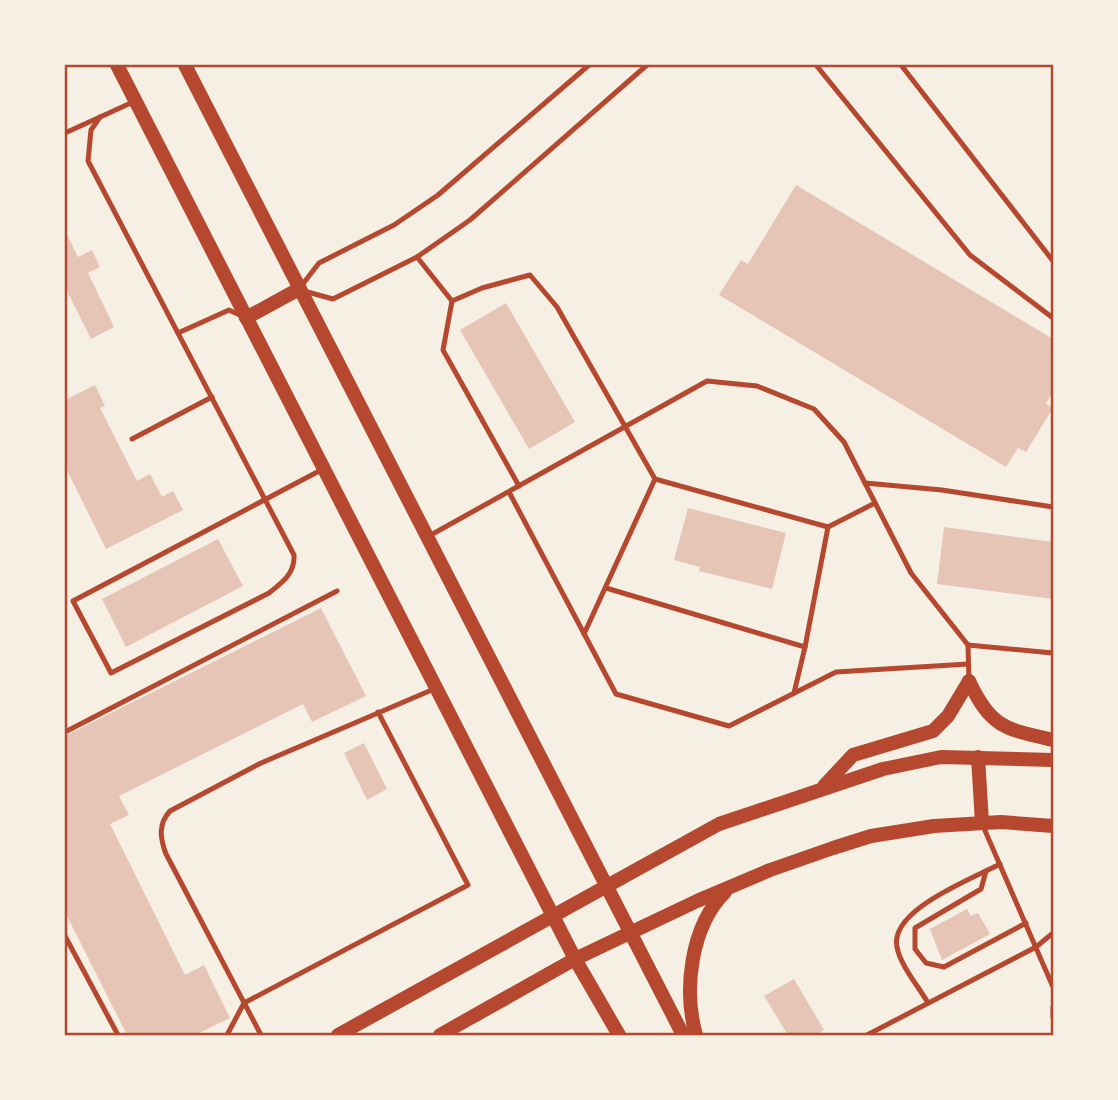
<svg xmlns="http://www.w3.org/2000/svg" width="1118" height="1100" font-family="'Public Sans',sans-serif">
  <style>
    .building { fill: #e6c5b7 }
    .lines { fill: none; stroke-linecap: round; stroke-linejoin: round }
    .service { stroke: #b5482f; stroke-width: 5 }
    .secondary { stroke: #b5482f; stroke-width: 14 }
    .neatline { fill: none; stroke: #b5482f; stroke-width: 2.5 }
  </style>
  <rect width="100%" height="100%" fill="#f6efe4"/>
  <g class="building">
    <polygon points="796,185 1053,339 1053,391 1046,404 1053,408 1026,452 1018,448 1006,467 719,295 741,260 748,264"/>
    <polygon points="65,230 78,257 92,250 100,267 88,273 114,327 91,339 65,287"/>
    <polygon points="506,303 575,422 529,449 460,330"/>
    <polygon points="95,385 105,406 100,408 137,481 150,474 162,497 173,491 183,510 106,549 65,466 65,400"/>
    <polygon points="688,508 786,533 772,589 699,571 700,567 674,560"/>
    <polygon points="944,527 1053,542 1053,599 937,584"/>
    <polygon points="218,539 243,586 126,647 102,599"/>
    <polygon points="321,608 366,696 312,722 303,704 119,796 129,815 110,824 185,975 204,965 230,1018 195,1035 127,1035 65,912 65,736"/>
    <polygon points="364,743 387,789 367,800 344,753"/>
    <polygon points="967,909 971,916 978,913 990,934 942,960 930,929"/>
    <polygon points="794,979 824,1030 816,1035 788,1035 764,996"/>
  </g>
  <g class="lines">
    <g class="service">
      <polyline points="816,65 970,255 1053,318"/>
      <polyline points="901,65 1053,261"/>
      <path d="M100 117 91 130 88 161C157 292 226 423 294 555 295 573 283 582 269 593L111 673 73 601 323 469"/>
      <polyline points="65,133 133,102"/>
      <polyline points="417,257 452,301 443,350 519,486"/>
      <polyline points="302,285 319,263 394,225 438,195 589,65"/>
      <polyline points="304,291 333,299 417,257 470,220 647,65"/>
      <polyline points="452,301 482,288 530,275 557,307 655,479 828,527 875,503"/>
      <polyline points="178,333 229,310 242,316"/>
      <polyline points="132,439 212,397"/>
      <polyline points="865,483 942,490 1053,507"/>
      <polyline points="509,492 616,694 729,726 836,672 968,664"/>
      <polyline points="429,536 707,381 757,386 814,409 844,442 911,573 968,645 969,681"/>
      <polyline points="606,588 805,647 828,527"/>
      <polyline points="584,634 655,479"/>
      <polyline points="968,645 1053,653"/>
      <polyline points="794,693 805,647"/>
      <polyline points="65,732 337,591"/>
      <polyline points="983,826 1053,987"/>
      <polyline points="986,871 981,889 915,928 915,949 926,963 944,967 1026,923"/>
      <polyline points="65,936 118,1035"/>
      <path d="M928 1003C919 987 900 965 897 947 889 910 972 879 1000 864"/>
      <polyline points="1053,1007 1053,1017"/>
      <polyline points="227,1035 244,1003 468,885 378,712"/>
      <path d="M261 1035 166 854C160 838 158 824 170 811L261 763 434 689"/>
      <polyline points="867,1035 1036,947 1053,933"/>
    </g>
    <g class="secondary">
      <polyline points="117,65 575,959 619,1035"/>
      <polyline points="185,65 683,1035"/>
      <polyline points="246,318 299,289"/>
      <path d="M969 681C991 728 1005 729 1053 740"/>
      <polyline points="978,757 982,823"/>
      <polyline points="824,786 853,755 933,731 948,716 969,681"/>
      <polyline points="338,1035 719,824 883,769 941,757 1053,760"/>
      <polyline points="440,1035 575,959 697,901 770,870 833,848 871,836 934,826 1001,822 1053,826"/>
      <path d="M696 1035C683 989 691 926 725 892"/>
    </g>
  </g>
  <rect width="1118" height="1100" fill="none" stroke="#f6efe4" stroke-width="133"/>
  <rect x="66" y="66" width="986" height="968" class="neatline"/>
</svg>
